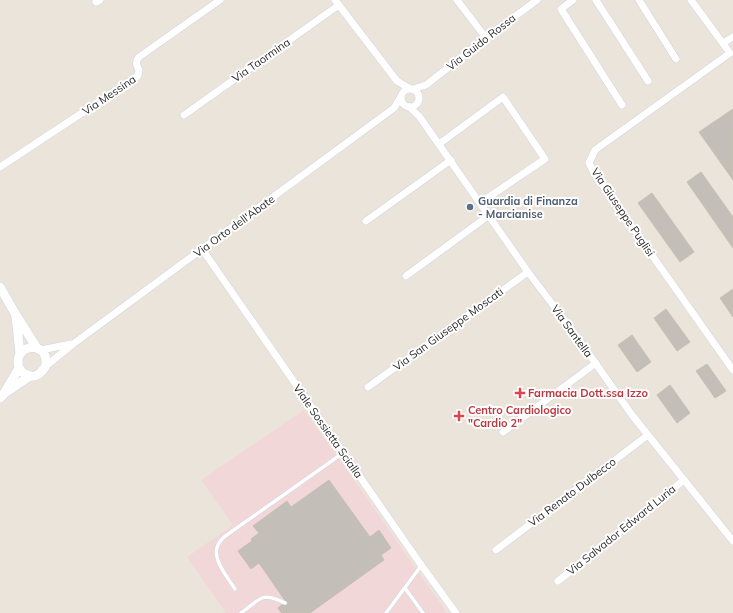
<svg xmlns="http://www.w3.org/2000/svg" width="733" height="613" font-family="Mulish,sans-serif">
  <style>
    .medical { fill: #f2d7d8 }
    .building { fill: #c3beb7; stroke: #c6c0b4 }
    .lines { fill: none; stroke-linecap: round; stroke-linejoin: round }
    .service-casing { stroke: #d0d3e2; stroke-width: 4.5 }
    .minor-casing { stroke: #d0d3e2; stroke-width: 8 }
    .tertiary-casing { stroke: #d0d3e2; stroke-width: 10 }
    .service { stroke: #fff; stroke-width: 3.5 }
    .minor { stroke: #fff; stroke-width: 7 }
    .tertiary { stroke: #fff; stroke-width: 9 }
    .service-dot { fill: #5c6f8a; stroke: #fff; stroke-width: 1.5 }
    .health-dot { fill: #e0444e; stroke: #fff; stroke-width: 1.5 }
    .labels { text-anchor: middle; stroke-width: 4; stroke-linejoin: round; paint-order: stroke }
    .street-label { font-size: 11px; fill: #292929; stroke: #fff }
    .service-label { font-size: 11px; font-weight: bold; fill: #4e5e75; stroke: #fff; text-anchor: start }
    .health-label { font-size: 11px; font-weight: bold; fill: #be3a42; stroke: #fff; text-anchor: start }
  </style>
  <rect width="100%" height="100%" fill="#ebe4da"/>
  <polygon class="medical" points="304,410 357,484 447,613 226,613 187,557 233,525 201,480"/>
  <g class="building">
    <polygon points="733,109 733,180 699,132"/>
    <polygon points="701,172 733,217 733,248 687,182"/>
    <polygon points="652,193 694,252 680,262 638,203"/>
    <polygon points="733,289 733,317 720,298"/>
    <polygon points="666,309 690,342 677,351 654,318"/>
    <polygon points="632,335 651,362 637,372 618,345"/>
    <polygon points="707,364 726,391 715,398 696,371"/>
    <polygon points="670,385 690,413 677,423 657,395"/>
    <polygon points="329,480 370,537 379,530 391,548 381,555 384,560 310,613 282,613 278,608 286,602 259,563 251,569 238,551 252,541 251,539 259,533 253,526 287,501 291,507"/>
    <polygon points="291,598 295,613 282,613 278,608"/>
  </g>
  <g class="lines">
    <g class="service-casing">
      <g id="service">
        <polyline points="405,588 423,613"/>
        <path d="M235 589C228 578 211 558 218 545 219 542 222 539 224 537L343 453"/>
        <path d="M241 613C260 599 262 591 285 603"/>
        <polyline points="386,613 421,566"/>
      </g>
    </g>
    <g class="minor-casing">
      <g id="minor">
        <polyline points="335,0 397,81 409,88"/>
        <polyline points="457,0 486,38"/>
        <polyline points="573,0 561,9 622,105"/>
        <polyline points="596,0 648,81"/>
        <polyline points="639,0 676,59"/>
        <polyline points="691,0 730,53 595,150 589,163 594,173 733,370"/>
        <polyline points="96,2 100,0"/>
        <polyline points="723,43 733,37"/>
        <circle cx="410" cy="98" r="9"/>
        <polyline points="413,89 426,85 486,38 537,0"/>
        <polyline points="409,107 419,116 528,272 572,330 632,415 733,541"/>
        <polyline points="184,115 339,5"/>
        <polyline points="439,144 503,97 545,159 480,203"/>
        <path d="M0 167 138 76 139 70C136 64 135 62 139 57L220 0"/>
        <polyline points="366,221 451,160"/>
        <polyline points="202,249 419,562 456,613"/>
        <polyline points="406,276 488,216"/>
        <polyline points="41,350 71,344"/>
        <polyline points="46,366 73,344 217,238 394,108 400,98"/>
        <polyline points="368,387 528,272"/>
        <polyline points="503,432 596,363"/>
        <polyline points="496,550 648,435"/>
        <polyline points="558,581 684,480"/>
      </g>
    </g>
    <g class="tertiary-casing">
      <g id="tertiary">
        <polyline points="0,287 16,315 37,348"/>
        <polyline points="16,316 20,354"/>
        <polyline points="5,393 30,376"/>
        <path d="M0 398 3 395 19 368C12 345 44 340 46 360 47 364 45 368 42 371 35 380 24 376 19 368"/>
      </g>
    </g>
    <use href="#service" class="service"/>
    <use href="#minor" class="minor"/>
    <use href="#tertiary" class="tertiary"/>
  </g>
  <circle class="service-dot" cx="470" cy="207" r="4"/>
  <g class="health-dot">
    <path d="M518 387h4v4h4v4h-4v4h-4v-4h-4v-4h4z"/>
    <path d="M457 410h4v4h4v4h-4v4h-4v-4h-4v-4h4z"/>
  </g>
  <g class="labels">
    <g class="street-label">
      <text transform="translate(481 42) rotate(-38)" y="4">Via Guido Rossa</text>
      <text transform="translate(261 60) rotate(-35)" y="4">Via Taormina</text>
      <text transform="translate(109 95) rotate(-34)" y="4">Via Messina</text>
      <text transform="translate(623 212) rotate(56)" y="4">Via Giuseppe Puglisi</text>
      <text transform="translate(234 226) rotate(-36)" y="4">Via Orto dell'Abate</text>
      <text transform="translate(448 329) rotate(-36)" y="4">Via San Giuseppe Moscati</text>
      <text transform="translate(572 331) rotate(54)" y="4">Via Santella</text>
      <text transform="translate(328 431) rotate(55)" y="4">Viale Sossietta Scialla</text>
      <text transform="translate(572 492) rotate(-37)" y="4">Via Renato Dulbecco</text>
      <text transform="translate(621 530) rotate(-39)" y="4">Via Salvador Edward Luria</text>
    </g>
    <g class="service-label">
      <text x="478" y="205">Guardia di Finanza<tspan x="478" dy="13">- Marcianise</tspan></text>
    </g>
    <g class="health-label">
      <text x="528" y="397">Farmacia Dott.ssa Izzo</text>
      <text x="468" y="414">Centro Cardiologico<tspan x="468" dy="13">"Cardio 2"</tspan></text>
    </g>
  </g>
</svg>
